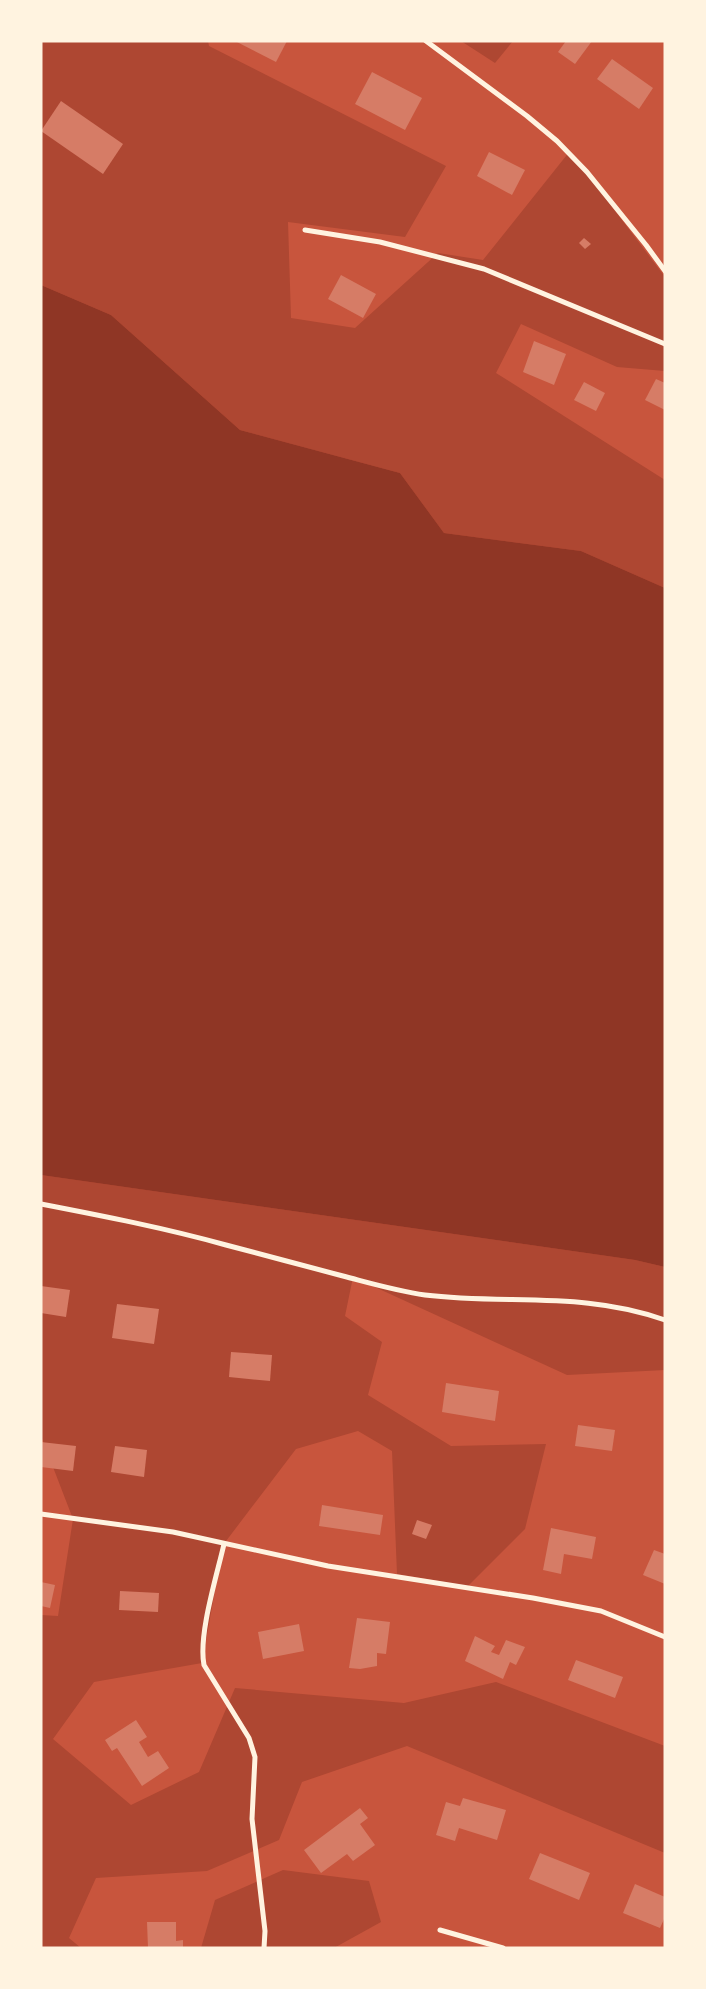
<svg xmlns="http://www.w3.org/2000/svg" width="706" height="1989" font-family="Figtree,sans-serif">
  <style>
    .green { fill: #ae4732 }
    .water { fill: #8f3625 }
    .building { fill: #d67c66 }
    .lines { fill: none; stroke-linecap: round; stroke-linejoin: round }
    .minor { stroke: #fff3e0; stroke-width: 5 }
  </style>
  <rect width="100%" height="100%" fill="#c8553d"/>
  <g class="green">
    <polygon points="41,41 208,41 209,46 446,166 405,237 288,222 291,318 355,328 438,253 483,260 570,151 665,277 665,371 617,367 521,324 496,373 665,480 665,588 581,551 444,533 400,473 240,430 111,315 41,285"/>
    <polygon points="461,41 513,41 495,63"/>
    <polygon points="41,1175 635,1260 665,1267 665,1370 567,1375 353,1277 345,1316 382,1342 368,1395 451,1446 546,1444 525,1529 468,1586 397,1574 392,1451 358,1431 296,1449 223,1545 202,1663 94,1682 53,1739 131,1805 199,1772 235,1688 404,1703 496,1682 665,1746 665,1853 407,1746 302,1782 279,1840 207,1871 96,1878 69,1938 81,1948 41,1948 41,1615 58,1616 73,1519 41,1436"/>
    <polygon points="283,1870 369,1881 381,1922 334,1948 201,1948 215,1900"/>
  </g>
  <polygon class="water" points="41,285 111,315 240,430 400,473 444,533 581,551 665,588 665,1267 635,1260 41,1175"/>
  <g class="building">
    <polygon points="235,41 287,41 276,62"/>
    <polygon points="566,41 592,41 575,64 558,52"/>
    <polygon points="612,59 653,88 639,109 597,79"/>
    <polygon points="372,72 422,98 405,130 355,104"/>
    <polygon points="61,101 123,144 103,174 41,131"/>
    <polygon points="489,152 525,170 512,195 477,176"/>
    <polygon points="584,238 591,244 585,249 579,243"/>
    <polygon points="341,275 376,294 363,318 328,299"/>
    <polygon points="534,341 566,354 554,385 523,372"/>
    <polygon points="656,379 665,383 665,410 645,400"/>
    <polygon points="584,382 605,393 596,411 574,400"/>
    <polygon points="41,1286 70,1290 66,1317 41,1313"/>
    <polygon points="117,1304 159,1309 154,1344 112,1338"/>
    <polygon points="231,1352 272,1355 270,1381 229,1377"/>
    <polygon points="446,1383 499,1391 495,1421 442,1412"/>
    <polygon points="578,1425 615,1430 612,1451 575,1446"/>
    <polygon points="41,1442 76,1446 73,1471 41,1467"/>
    <polygon points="115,1446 147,1450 144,1477 111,1472"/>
    <polygon points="322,1505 383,1515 380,1535 319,1526"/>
    <polygon points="417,1520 432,1525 426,1539 412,1534"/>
    <polygon points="551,1528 596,1537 592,1559 564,1554 561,1574 543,1570"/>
    <polygon points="654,1550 665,1554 665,1584 643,1575"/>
    <polygon points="41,1582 55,1585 50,1608 41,1606"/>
    <polygon points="120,1591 159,1593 158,1612 119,1610"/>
    <polygon points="357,1618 390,1622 386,1654 377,1653 377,1666 360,1669 349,1668"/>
    <polygon points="299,1624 304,1651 263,1659 258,1632"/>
    <polygon points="475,1636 495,1646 491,1652 499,1655 506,1640 525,1647 516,1665 510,1662 503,1679 465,1661"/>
    <polygon points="576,1660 623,1677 615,1698 568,1680"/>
    <polygon points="136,1720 147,1737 139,1742 148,1757 158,1751 169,1768 142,1786 117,1748 112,1751 105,1740"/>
    <polygon points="463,1798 506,1810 497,1840 459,1828 455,1841 436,1835 446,1802 460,1806"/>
    <polygon points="360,1808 368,1818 360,1824 375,1845 353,1861 347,1854 321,1873 304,1850"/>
    <polygon points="540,1853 590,1873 579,1900 529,1879"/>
    <polygon points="635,1884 665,1897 665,1917 660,1928 623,1913"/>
    <polygon points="147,1922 176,1922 176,1941 183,1940 183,1948 148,1948"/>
  </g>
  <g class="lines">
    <g class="minor">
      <polyline points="426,41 527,116 557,141 587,172 646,245 665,271"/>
      <polyline points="305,230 380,242 484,269 665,344"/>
      <path d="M41 1204C103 1216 165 1228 226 1245 265 1255 304 1266 343 1276 370 1283 397 1291 425 1295 507 1305 585 1291 665 1320"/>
      <polyline points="41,1514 173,1532 328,1566 533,1598 601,1611 665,1637"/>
      <path d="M224 1544C217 1575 198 1635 204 1665L249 1738 255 1757 252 1819 265 1931 264 1948"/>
      <polyline points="440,1930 503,1948"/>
    </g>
  </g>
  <rect width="706" height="1989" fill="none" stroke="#fff3e0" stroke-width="85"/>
</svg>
